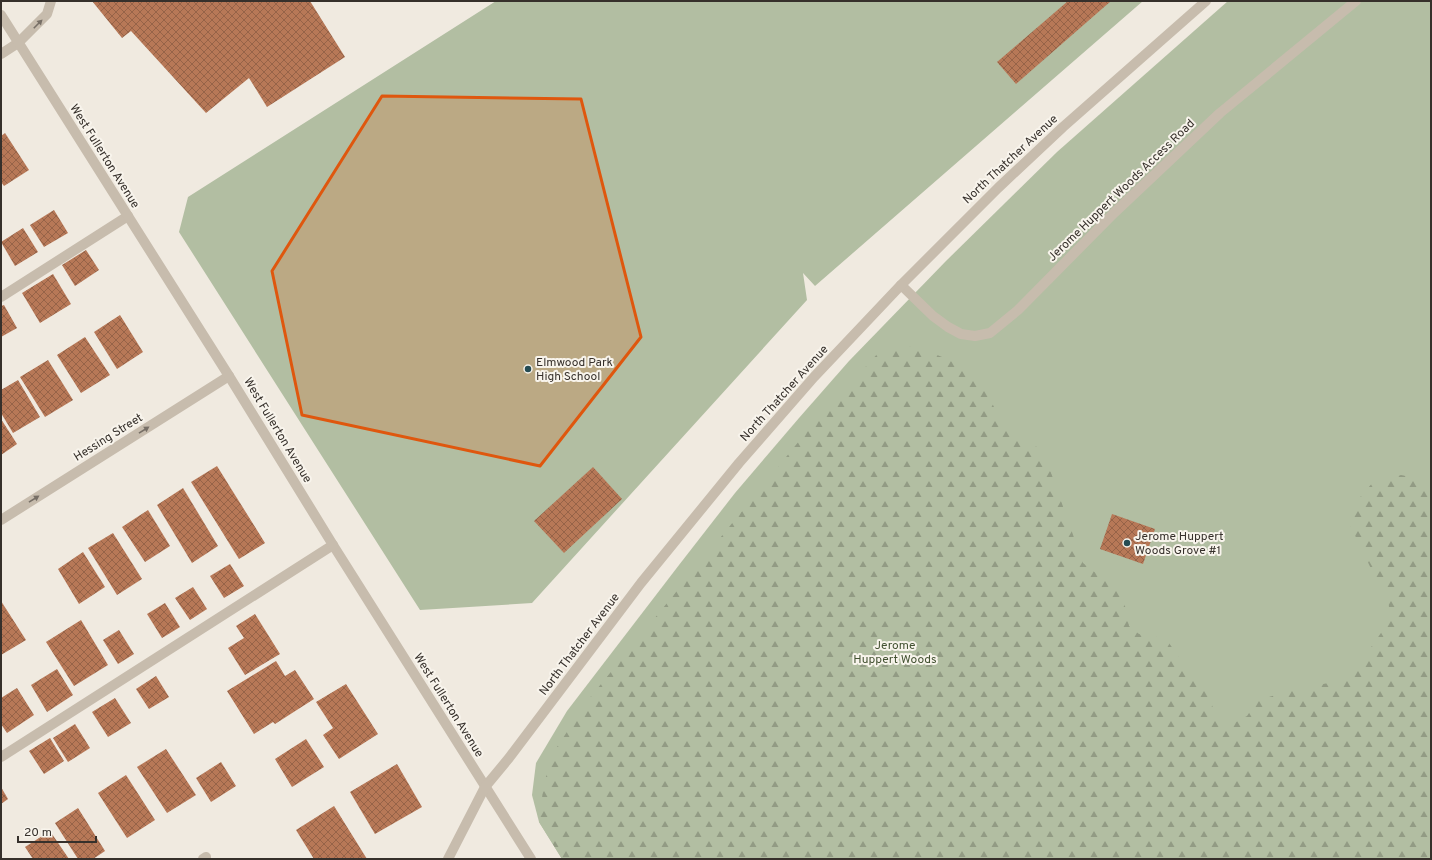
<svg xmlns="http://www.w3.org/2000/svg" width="1432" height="860" font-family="Overpass,sans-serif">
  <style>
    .green { fill: #b2bea2 }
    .forest { fill: url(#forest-firs) }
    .building { fill: url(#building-cross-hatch) }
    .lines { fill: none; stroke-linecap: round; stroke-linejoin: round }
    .service { stroke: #c7bcad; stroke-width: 10 }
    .minor { stroke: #c7bcad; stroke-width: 10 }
    .tertiary { stroke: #c7bcad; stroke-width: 10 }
    .oneway { fill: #776f66 }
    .marked { fill: #df570e; fill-opacity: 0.2; stroke: #df570e; stroke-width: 3; stroke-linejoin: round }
    .poi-dot { fill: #254c53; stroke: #f8f4ec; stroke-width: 1.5 }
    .labels { text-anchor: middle; stroke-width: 4; stroke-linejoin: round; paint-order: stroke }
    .street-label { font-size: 12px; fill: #36302b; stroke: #f8f4ec }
    .poi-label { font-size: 12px; fill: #36302b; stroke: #f8f4ec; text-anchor: start }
    .park-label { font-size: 12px; fill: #435232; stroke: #f8f4ec }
  </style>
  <defs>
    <pattern id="forest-firs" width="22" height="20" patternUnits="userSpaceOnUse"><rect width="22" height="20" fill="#b2bea2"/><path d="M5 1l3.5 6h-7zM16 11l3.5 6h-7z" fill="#929b84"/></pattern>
    <pattern id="building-cross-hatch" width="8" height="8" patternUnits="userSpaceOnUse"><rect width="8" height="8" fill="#b77857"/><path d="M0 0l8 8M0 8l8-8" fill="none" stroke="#966348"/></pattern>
  </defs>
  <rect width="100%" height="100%" fill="#f0eae0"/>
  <g class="green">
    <polygon points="496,1 1143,1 815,286 803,273 807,300 532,603 420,610 179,232 188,197"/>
    <polygon points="1228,1 1431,1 1431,859 562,859 539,822 532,795 536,763 567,711 679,565 735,493 799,418 849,361 946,261 1057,152"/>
  </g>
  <polygon class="forest" points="915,346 947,359 969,370 985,389 997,413 1016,435 1034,443 1049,467 1083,563 1118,590 1127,611 1129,626 1139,634 1155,636 1169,643 1178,656 1208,693 1216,717 1232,724 1247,716 1257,701 1287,691 1349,679 1383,630 1389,606 1350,525 1356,502 1374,481 1401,475 1431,481 1431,859 562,859 539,822 544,782 557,747 588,700 804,435 879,352"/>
  <g class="building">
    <polygon points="92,1 310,1 345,57 267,107 249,78 206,113 131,31 122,38"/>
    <polygon points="1068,1 1111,1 1016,84 997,62"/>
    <polygon points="5,133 29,170 4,186 1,182 1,136"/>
    <polygon points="54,210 68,233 44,247 30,225"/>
    <polygon points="23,228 38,252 15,266 1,242"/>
    <polygon points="86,250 99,270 75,286 62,265"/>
    <polygon points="53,274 71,304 40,323 22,293"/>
    <polygon points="4,305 17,328 1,337 1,306"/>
    <polygon points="120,315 143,352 117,369 94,332"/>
    <polygon points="85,337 110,375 81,393 57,355"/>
    <polygon points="48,360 73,400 45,417 20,377"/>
    <polygon points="18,380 40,417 13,433 1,413 1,390"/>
    <polygon points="1,419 17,444 1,455"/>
    <polygon points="217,466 265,543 239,559 191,482"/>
    <polygon points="593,467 622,499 564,553 534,521"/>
    <polygon points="183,488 218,546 192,563 157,505"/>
    <polygon points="148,510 170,546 145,562 122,527"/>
    <polygon points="1112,514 1155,529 1143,564 1100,549"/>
    <polygon points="113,533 142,579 117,595 88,548"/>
    <polygon points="83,552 105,587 79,604 58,569"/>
    <polygon points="230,564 244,586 224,598 210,576"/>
    <polygon points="193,587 207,609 190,620 175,598"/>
    <polygon points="1,601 26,640 1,655"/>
    <polygon points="165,603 180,627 162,638 147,614"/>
    <polygon points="255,614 280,654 245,675 228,648 244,638 236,626"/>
    <polygon points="81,620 108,665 74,686 46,642"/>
    <polygon points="119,630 134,654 118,664 103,640"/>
    <polygon points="276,661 285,676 295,670 314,699 275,724 273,722 254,734 227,691"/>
    <polygon points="57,669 73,695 47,712 31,685"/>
    <polygon points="156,676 169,697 149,709 136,689"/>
    <polygon points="346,684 378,734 339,759 323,735 333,728 316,702"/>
    <polygon points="17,688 34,715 7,733 1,724 1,698"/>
    <polygon points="115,698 131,723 108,737 92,712"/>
    <polygon points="75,724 90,748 68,762 53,738"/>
    <polygon points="50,738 64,761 44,774 29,751"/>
    <polygon points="306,739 324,767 292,787 275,759"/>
    <polygon points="166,749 196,795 167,813 137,767"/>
    <polygon points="221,762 236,786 211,802 196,778"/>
    <polygon points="397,764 422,807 375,834 350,792"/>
    <polygon points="126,775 155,820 127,838 98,793"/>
    <polygon points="1,787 8,799 1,804"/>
    <polygon points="334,806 367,859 314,859 296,830"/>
    <polygon points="78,808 105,851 93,859 78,859 55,823"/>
    <polygon points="50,831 69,859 33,859 25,847"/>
  </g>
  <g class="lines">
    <g class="service">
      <polyline points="18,43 47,14 51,1"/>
      <polyline points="901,285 933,316 948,327 961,334 975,336 990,333 1018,310 1114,213 1220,113 1356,1"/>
      <polyline points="1,297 128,216"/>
      <polyline points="1,757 333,545"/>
    </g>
    <g class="minor">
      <polyline points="1,54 18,43"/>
      <polyline points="1,520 229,376"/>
      <polyline points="203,859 206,857"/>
    </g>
    <g class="tertiary">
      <polyline points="1,15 229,376 333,545 531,859"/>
      <polyline points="448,859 485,787 509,758 641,583 739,463 814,377 901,285 998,188 1063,127 1206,1"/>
    </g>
  </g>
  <defs><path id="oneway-solid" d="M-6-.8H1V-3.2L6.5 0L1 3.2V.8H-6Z"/></defs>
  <g class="oneway">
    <use href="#oneway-solid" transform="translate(38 24) rotate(-45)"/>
    <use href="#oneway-solid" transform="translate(144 430) rotate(-32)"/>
    <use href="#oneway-solid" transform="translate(34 499) rotate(-32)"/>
  </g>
  <path class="marked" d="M382 96 581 99 641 337 540 466 302 415 272 271Z"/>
  <g class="poi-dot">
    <circle cx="528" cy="369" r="4"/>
    <circle cx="1127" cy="543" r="4"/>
  </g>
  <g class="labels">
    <g class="street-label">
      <text transform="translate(105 156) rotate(58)" y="4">West Fullerton Avenue</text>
      <text transform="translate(1010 159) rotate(-43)" y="4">North Thatcher Avenue</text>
      <text transform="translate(1121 190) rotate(-44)" y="4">Jerome Huppert Woods Access Road</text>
      <text transform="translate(784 393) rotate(-48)" y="4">North Thatcher Avenue</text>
      <text transform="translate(278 430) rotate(59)" y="4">West Fullerton Avenue</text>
      <text transform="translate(108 437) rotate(-32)" y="4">Hessing Street</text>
      <text transform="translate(579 644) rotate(-53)" y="4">North Thatcher Avenue</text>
      <text transform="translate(449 705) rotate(58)" y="4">West Fullerton Avenue</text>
    </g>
    <g class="poi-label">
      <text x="536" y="366">Elmwood Park<tspan x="536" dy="14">High School</tspan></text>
      <text x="1135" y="540">Jerome Huppert<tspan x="1135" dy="14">Woods Grove #1</tspan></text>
    </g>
    <g class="park-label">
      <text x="895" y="649">Jerome<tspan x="895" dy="14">Huppert Woods</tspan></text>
    </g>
  </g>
  <rect width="1432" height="860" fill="none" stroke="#36302b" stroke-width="4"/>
  <path d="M18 836v6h78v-6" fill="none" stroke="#36302b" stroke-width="2"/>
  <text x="24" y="836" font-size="12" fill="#36302b" stroke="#f8f4ec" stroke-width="3" paint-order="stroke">20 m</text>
</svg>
